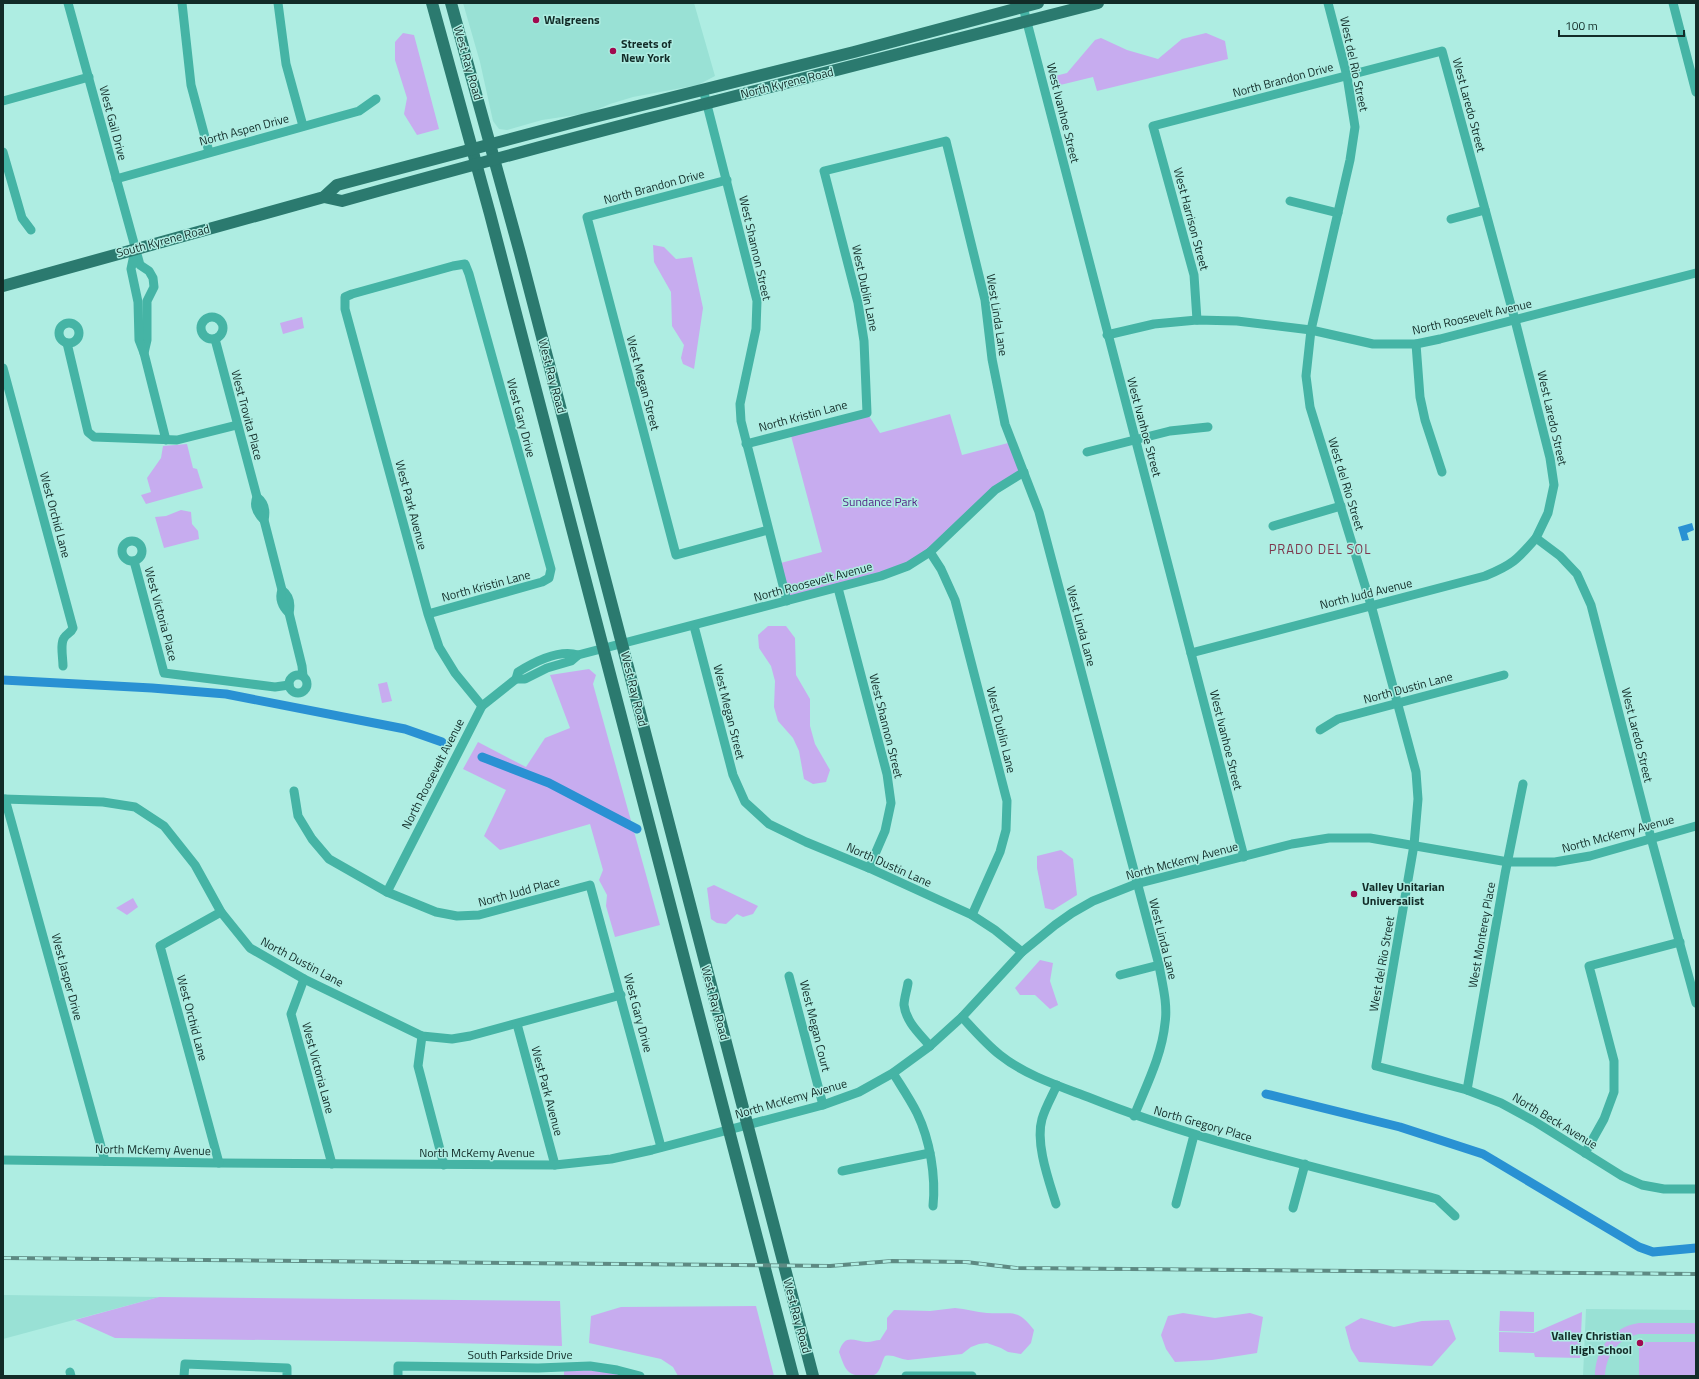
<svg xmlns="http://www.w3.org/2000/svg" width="1699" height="1379" font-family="'Titillium Web',sans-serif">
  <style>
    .built { fill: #99e1d5 }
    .green { fill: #c7acef }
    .water { fill: #2991d3 }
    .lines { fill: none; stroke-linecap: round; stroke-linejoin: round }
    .canal { stroke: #2991d3; stroke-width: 9 }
    .minor { stroke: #45b4a5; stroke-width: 9 }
    .major { stroke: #2b7a6f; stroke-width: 12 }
    .rail-casing { stroke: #5e8a83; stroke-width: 4 }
    .rail { stroke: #aeede2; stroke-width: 2.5; stroke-dasharray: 8; stroke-linecap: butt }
    .poi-dot { fill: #a0094f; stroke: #aeede2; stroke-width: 1.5 }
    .labels { text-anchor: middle; stroke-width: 3; stroke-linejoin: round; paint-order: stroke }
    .poi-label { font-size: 12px; font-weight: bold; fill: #122c28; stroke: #aeede2; text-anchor: start }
    .street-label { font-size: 12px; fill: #122c28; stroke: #aeede2 }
    .park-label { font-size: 12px; fill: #521e83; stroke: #aeede2 }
    .neighbourhood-label { font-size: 13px; letter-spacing: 1px; fill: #7d374d; stroke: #aeede2 }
  </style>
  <rect width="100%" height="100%" fill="#aeede2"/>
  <g class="built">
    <polygon points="463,3 694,3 715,76 698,85 633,97 610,104 589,113 542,120 507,130 499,129 493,121 480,62"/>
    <polygon points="3,1295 159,1297 3,1339"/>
    <polygon points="1586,1309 1696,1310 1696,1376 1583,1376"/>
  </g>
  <g class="green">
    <polygon points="403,33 414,35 439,129 417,135 404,114 407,98 395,60 395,42"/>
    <polygon points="1206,33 1225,41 1228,59 1097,91 1093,77 1052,87 1051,77 1067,73 1095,40 1101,38 1127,50 1158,59 1182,39"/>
    <polygon points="653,245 664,247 676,259 692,257 703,308 694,369 683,364 681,358 684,345 672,326 671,292 654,262"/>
    <polygon points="302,317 304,328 283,334 280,323"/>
    <polygon points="867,413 880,433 950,414 962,455 1012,442 1024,472 908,566 787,601 777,564 822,552 790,432"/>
    <polygon points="187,444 193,468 197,469 203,488 146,504 141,495 151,492 147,478 161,458 163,446"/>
    <polygon points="181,510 191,512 192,524 198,531 199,539 164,548 155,517 166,516"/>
    <polygon points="768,626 786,626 795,638 796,675 810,699 810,726 815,744 830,770 826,782 813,784 804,779 799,751 793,738 778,721 774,707 775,681 771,666 759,648 758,635"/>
    <polygon points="589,669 596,675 593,684 660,925 615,937 606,906 607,895 599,880 603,870 590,824 500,850 484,836 506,790 463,769 478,742 526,767 545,738 570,728 550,675"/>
    <polygon points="387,682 392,701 382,703 378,684"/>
    <polygon points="1061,850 1073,859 1077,895 1053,910 1045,908 1037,868 1037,856"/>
    <polygon points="714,885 758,906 753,914 743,917 737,914 726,924 717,923 711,919 707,888"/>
    <polygon points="133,898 138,907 127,915 116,908"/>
    <polygon points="1040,960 1053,963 1050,981 1058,1005 1050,1009 1035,995 1020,995 1015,988"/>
    <polygon points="159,1297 560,1301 562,1346 414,1342 115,1338 75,1320"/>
    <polygon points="756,1306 774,1376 678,1376 673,1367 661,1359 589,1343 591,1316 621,1307"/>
    <path d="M955 1308C966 1309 976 1312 987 1313 1013 1315 1016 1307 1034 1330L1031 1343 1021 1354 1008 1352 1001 1348 987 1343 979 1344 971 1347 962 1354 908 1360C899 1359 893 1354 885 1356 882 1361 881 1369 877 1373 874 1376 870 1376 865 1376 846 1376 845 1368 839 1352 845 1333 853 1341 867 1342 872 1342 876 1340 880 1340L887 1329V1318L894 1310 930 1311Z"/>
    <polygon points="1500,1311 1534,1312 1534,1332 1499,1331"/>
    <polygon points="1582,1312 1580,1358 1535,1357 1534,1353 1499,1352 1499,1332 1534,1333"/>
    <polygon points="1183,1313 1215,1318 1250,1313 1263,1317 1257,1353 1212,1360 1175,1362 1166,1349 1161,1335 1168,1316"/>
    <polygon points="1361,1318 1394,1327 1422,1321 1449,1320 1456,1339 1432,1366 1359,1362 1351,1349 1345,1327"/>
    <path d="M1639 1323H1696V1334H1639C1617 1339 1606 1355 1605 1376H1595C1595 1349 1612 1327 1639 1323Z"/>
    <rect x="1639" y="1342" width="57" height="34"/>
    <polygon points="564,1367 640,1376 564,1376"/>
  </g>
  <polygon class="water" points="1692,523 1694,530 1687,533 1689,540 1682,541 1678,527"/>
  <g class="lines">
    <g class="canal">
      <polyline points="3,680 152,688 226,694 405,729 442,742"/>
      <polyline points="482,757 549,783 637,829"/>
      <polyline points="1266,1094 1400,1127 1483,1154 1639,1247 1653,1252 1696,1248"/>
    </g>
    <g class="minor">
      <polyline points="68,3 140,265 149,271 153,278 154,287 147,301 147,340 144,353"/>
      <polyline points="182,3 191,85 209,152"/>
      <polyline points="278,3 286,64 303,126"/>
      <polyline points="1022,3 1244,857"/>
      <polyline points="1328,3 1347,76 1355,127 1350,160 1311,330 1306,376 1310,407 1371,605 1416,772 1418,799 1414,845 1376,1066 1467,1090 1501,1103 1534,1121 1622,1176 1642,1185 1664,1189 1696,1189"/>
      <polyline points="1673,3 1696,92"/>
      <polyline points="703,89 757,301 756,329 740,404 741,421 787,601"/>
      <polyline points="3,101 89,77"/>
      <polyline points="3,152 22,218 31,230"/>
      <polyline points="116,179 359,111 376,99"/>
      <polyline points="727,180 587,217 676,555 768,530"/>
      <polyline points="1290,201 1338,213"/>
      <polyline points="1451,219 1485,210"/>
      <polyline points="135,250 131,269 138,302 139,340 144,353 166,440"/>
      <circle cx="212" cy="328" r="11"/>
      <polyline points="1197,320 1194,275 1153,126 1442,51 1515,320 1550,458 1554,485 1548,513 1536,538 1560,556 1577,574 1591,605 1651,838 1696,1003"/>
      <circle cx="69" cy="333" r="10"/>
      <polyline points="1107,335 1154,324 1197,320 1237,321 1311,330 1373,344 1416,344 1440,339 1696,273"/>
      <path d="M215 339 257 497C265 503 266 511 264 520L282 590C290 596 291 604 289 613L302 666 303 676"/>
      <polyline points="67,343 88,432 94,437 177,440 237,425"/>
      <polyline points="1416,344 1420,397 1425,420 1442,472"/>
      <path d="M3 368 73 628C71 633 66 634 64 638 60 644 63 658 63 666"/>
      <path d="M746 444 867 413 864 341 858 303 824 171 946 141 985 300 992 359 1005 424 1039 512 1159 965C1162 983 1168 1004 1165 1023 1162 1055 1146 1086 1134 1116"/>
      <polyline points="1087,452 1170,431 1208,427"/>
      <path d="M257 497C253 506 258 514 264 520"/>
      <polyline points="1273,526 1341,506"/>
      <circle cx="132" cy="551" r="10"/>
      <polyline points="930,552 941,569 955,600 1007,801 1006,830 1000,852 972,915"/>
      <polyline points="134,561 164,673 251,684 275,687 289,685"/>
      <polyline points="838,588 887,774 891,803 885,831 869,868"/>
      <path d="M282 590C279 598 282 607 289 613"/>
      <polyline points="428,614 542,582 549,578 551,569 469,274 465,264 453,266 352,294 345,297 345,309 428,614 439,647 455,673 482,706"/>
      <polyline points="694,626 733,775 745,802 769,824 806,842 869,868 972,915 995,930 1022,952"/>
      <path d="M1191 653 1485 576C1512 565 1517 560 1536 538"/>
      <circle cx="298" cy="684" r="9"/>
      <path d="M516 679 518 672C534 662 559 649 578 655"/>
      <polyline points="1320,730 1338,719 1504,675"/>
      <polyline points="294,791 298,816 312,839 329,859 387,892 436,912 457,916 479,915 590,885 661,1147"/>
      <polyline points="3,799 103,802 135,807 164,826 195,865 221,912 250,948 304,979 422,1036 452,1039 470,1036 621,995"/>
      <polyline points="5,799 105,1161"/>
      <polyline points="387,892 482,706 516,679 525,679 547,668 571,661 578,655 881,576 908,566 930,552 995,490 1024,472"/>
      <polyline points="1120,975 1159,965"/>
      <polyline points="789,976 823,1105"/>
      <polyline points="304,979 291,1014 332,1164"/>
      <path d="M908 983C907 990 904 999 904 1005 906 1022 920 1034 930 1046"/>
      <path d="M962 1017C974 1030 986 1044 1000 1055 1025 1075 1059 1086 1088 1097 1200 1142 1320 1168 1437 1199L1455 1216"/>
      <polyline points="517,1024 555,1165"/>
      <polyline points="422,1036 418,1066 444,1165"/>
      <path d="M893 1073C901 1086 910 1099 917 1113 930 1140 936 1176 933 1206"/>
      <polyline points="1467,1090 1505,874 1523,784"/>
      <polyline points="1585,1153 1604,1119 1614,1092 1614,1061 1589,966 1680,942"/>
      <polyline points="3,1160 219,1163 555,1165 611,1159 652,1150 823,1105 859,1092 893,1073 930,1046 962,1017 1022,952 1055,925 1072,913 1093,901 1136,884 1292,844 1329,838 1370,838 1508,862 1555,862 1590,856 1696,826"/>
      <polyline points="219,1163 160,946 221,912"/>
      <polyline points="842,1171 930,1153"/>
      <path d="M1056 1204C1049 1181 1035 1143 1042 1119 1045 1108 1052 1096 1057 1085"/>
      <polyline points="1176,1204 1194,1135"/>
      <polyline points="1293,1208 1305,1164"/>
      <polyline points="70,1372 71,1376"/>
      <polyline points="184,1376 185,1364 287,1368 287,1376"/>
      <polyline points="398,1376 398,1366 538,1368 590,1366 617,1370 640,1376"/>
      <polyline points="906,1376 972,1376"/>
    </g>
    <g class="major">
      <polyline points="432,3 490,214 793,1376"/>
      <polyline points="451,3 520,253 813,1376"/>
      <path d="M324 197 342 201C593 131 845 68 1098 3"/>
      <polyline points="3,286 324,197 337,185 582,120 854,52 1038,3"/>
    </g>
    <g class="rail-casing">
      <polyline id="rail" points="3,1258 830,1266 892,1261 966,1262 1016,1268 1696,1274"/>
    </g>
    <use href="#rail" class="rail"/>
  </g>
  <g class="poi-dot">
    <circle cx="536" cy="20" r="4"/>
    <circle cx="613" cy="51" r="4"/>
    <circle cx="1354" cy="894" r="4"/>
    <circle cx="1640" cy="1343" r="4"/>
  </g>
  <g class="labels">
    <g class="poi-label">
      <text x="544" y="24">Walgreens</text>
      <text x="621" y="48">Streets of<tspan x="621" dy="14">New York</tspan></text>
      <text x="1362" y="891">Valley Unitarian<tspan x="1362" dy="14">Universalist</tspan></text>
      <text x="1632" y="1340" text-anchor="end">Valley Christian<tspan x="1632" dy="14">High School</tspan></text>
    </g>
    <g class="street-label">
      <text transform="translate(468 63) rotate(74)" y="4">West Ray Road</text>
      <text transform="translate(1354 64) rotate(78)" y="4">West del Rio Street</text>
      <text transform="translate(1283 80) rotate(-15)" y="4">North Brandon Drive</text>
      <text transform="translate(787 83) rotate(-14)" y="4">North Kyrene Road</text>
      <text transform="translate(1469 105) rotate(75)" y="4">West Laredo Street</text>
      <text transform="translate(1063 113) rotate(76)" y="4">West Ivanhoe Street</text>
      <text transform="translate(113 123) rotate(75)" y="4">West Gail Drive</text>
      <text transform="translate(244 130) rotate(-15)" y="4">North Aspen Drive</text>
      <text transform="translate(654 187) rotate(-15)" y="4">North Brandon Drive</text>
      <text transform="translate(1191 219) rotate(75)" y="4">West Harrison Street</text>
      <text transform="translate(163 241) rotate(-15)" y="4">South Kyrene Road</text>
      <text transform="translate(755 248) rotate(77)" y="4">West Shannon Street</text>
      <text transform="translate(865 288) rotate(78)" y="4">West Dublin Lane</text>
      <text transform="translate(997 315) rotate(81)" y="4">West Linda Lane</text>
      <text transform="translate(1472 317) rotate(-13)" y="4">North Roosevelt Avenue</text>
      <text transform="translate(552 376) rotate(75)" y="4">West Ray Road</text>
      <text transform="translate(643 383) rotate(75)" y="4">West Megan Street</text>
      <text transform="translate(247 415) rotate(75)" y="4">West Trovita Place</text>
      <text transform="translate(803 416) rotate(-15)" y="4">North Kristin Lane</text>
      <text transform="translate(521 418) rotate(75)" y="4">West Gary Drive</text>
      <text transform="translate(1552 418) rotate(77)" y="4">West Laredo Street</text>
      <text transform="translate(1144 427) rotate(75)" y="4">West Ivanhoe Street</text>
      <text transform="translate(1346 484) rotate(73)" y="4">West del Rio Street</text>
      <text transform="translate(411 505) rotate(75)" y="4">West Park Avenue</text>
      <text transform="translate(55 515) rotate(75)" y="4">West Orchid Lane</text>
      <text transform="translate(813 582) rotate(-15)" y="4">North Roosevelt Avenue</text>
      <text transform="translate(486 586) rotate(-15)" y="4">North Kristin Lane</text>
      <text transform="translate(1366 594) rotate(-14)" y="4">North Judd Avenue</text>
      <text transform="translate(161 614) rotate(75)" y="4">West Victoria Place</text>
      <text transform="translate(1081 626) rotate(75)" y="4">West Linda Lane</text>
      <text transform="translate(1408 688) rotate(-15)" y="4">North Dustin Lane</text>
      <text transform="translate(634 689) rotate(76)" y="4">West Ray Road</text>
      <text transform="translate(729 712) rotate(76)" y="4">West Megan Street</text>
      <text transform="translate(886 726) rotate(76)" y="4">West Shannon Street</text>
      <text transform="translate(1001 730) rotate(76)" y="4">West Dublin Lane</text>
      <text transform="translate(1637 735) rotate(76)" y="4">West Laredo Street</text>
      <text transform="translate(1226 740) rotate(76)" y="4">West Ivanhoe Street</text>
      <text transform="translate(433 774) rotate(-63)" y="4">North Roosevelt Avenue</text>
      <text transform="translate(1618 834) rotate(-15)" y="4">North McKemy Avenue</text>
      <text transform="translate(1182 861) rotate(-15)" y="4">North McKemy Avenue</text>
      <text transform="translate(889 865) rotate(24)" y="4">North Dustin Lane</text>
      <text transform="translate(519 892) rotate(-15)" y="4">North Judd Place</text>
      <text transform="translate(1482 935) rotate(-80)" y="4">West Monterey Place</text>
      <text transform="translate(1163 939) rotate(76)" y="4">West Linda Lane</text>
      <text transform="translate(302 962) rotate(28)" y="4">North Dustin Lane</text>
      <text transform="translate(1382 964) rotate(-80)" y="4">West del Rio Street</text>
      <text transform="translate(67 977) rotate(75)" y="4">West Jasper Drive</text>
      <text transform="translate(715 1003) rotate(75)" y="4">West Ray Road</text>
      <text transform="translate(638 1013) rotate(75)" y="4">West Gary Drive</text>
      <text transform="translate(192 1018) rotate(75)" y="4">West Orchid Lane</text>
      <text transform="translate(815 1026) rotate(76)" y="4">West Megan Court</text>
      <text transform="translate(318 1068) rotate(75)" y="4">West Victoria Lane</text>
      <text transform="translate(547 1091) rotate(75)" y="4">West Park Avenue</text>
      <text transform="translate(791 1099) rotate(-16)" y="4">North McKemy Avenue</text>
      <text transform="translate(1555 1121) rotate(31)" y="4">North Beck Avenue</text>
      <text transform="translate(1203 1124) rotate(16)" y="4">North Gregory Place</text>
      <text transform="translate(153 1150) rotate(1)" y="4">North McKemy Avenue</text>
      <text x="477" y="1157">North McKemy Avenue</text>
      <text transform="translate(797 1316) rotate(75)" y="4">West Ray Road</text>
      <text x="520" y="1359">South Parkside Drive</text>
    </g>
    <g class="park-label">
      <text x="880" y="506">Sundance Park</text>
    </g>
    <g class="neighbourhood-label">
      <text x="1320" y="554">PRADO DEL SOL</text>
    </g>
  </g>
  <rect width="1699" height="1379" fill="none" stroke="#122c28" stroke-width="8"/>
  <path d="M1559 30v6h125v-6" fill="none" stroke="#122c28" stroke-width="2"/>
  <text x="1565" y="30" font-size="12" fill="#122c28" stroke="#aeede2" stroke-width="3" paint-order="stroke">100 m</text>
</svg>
